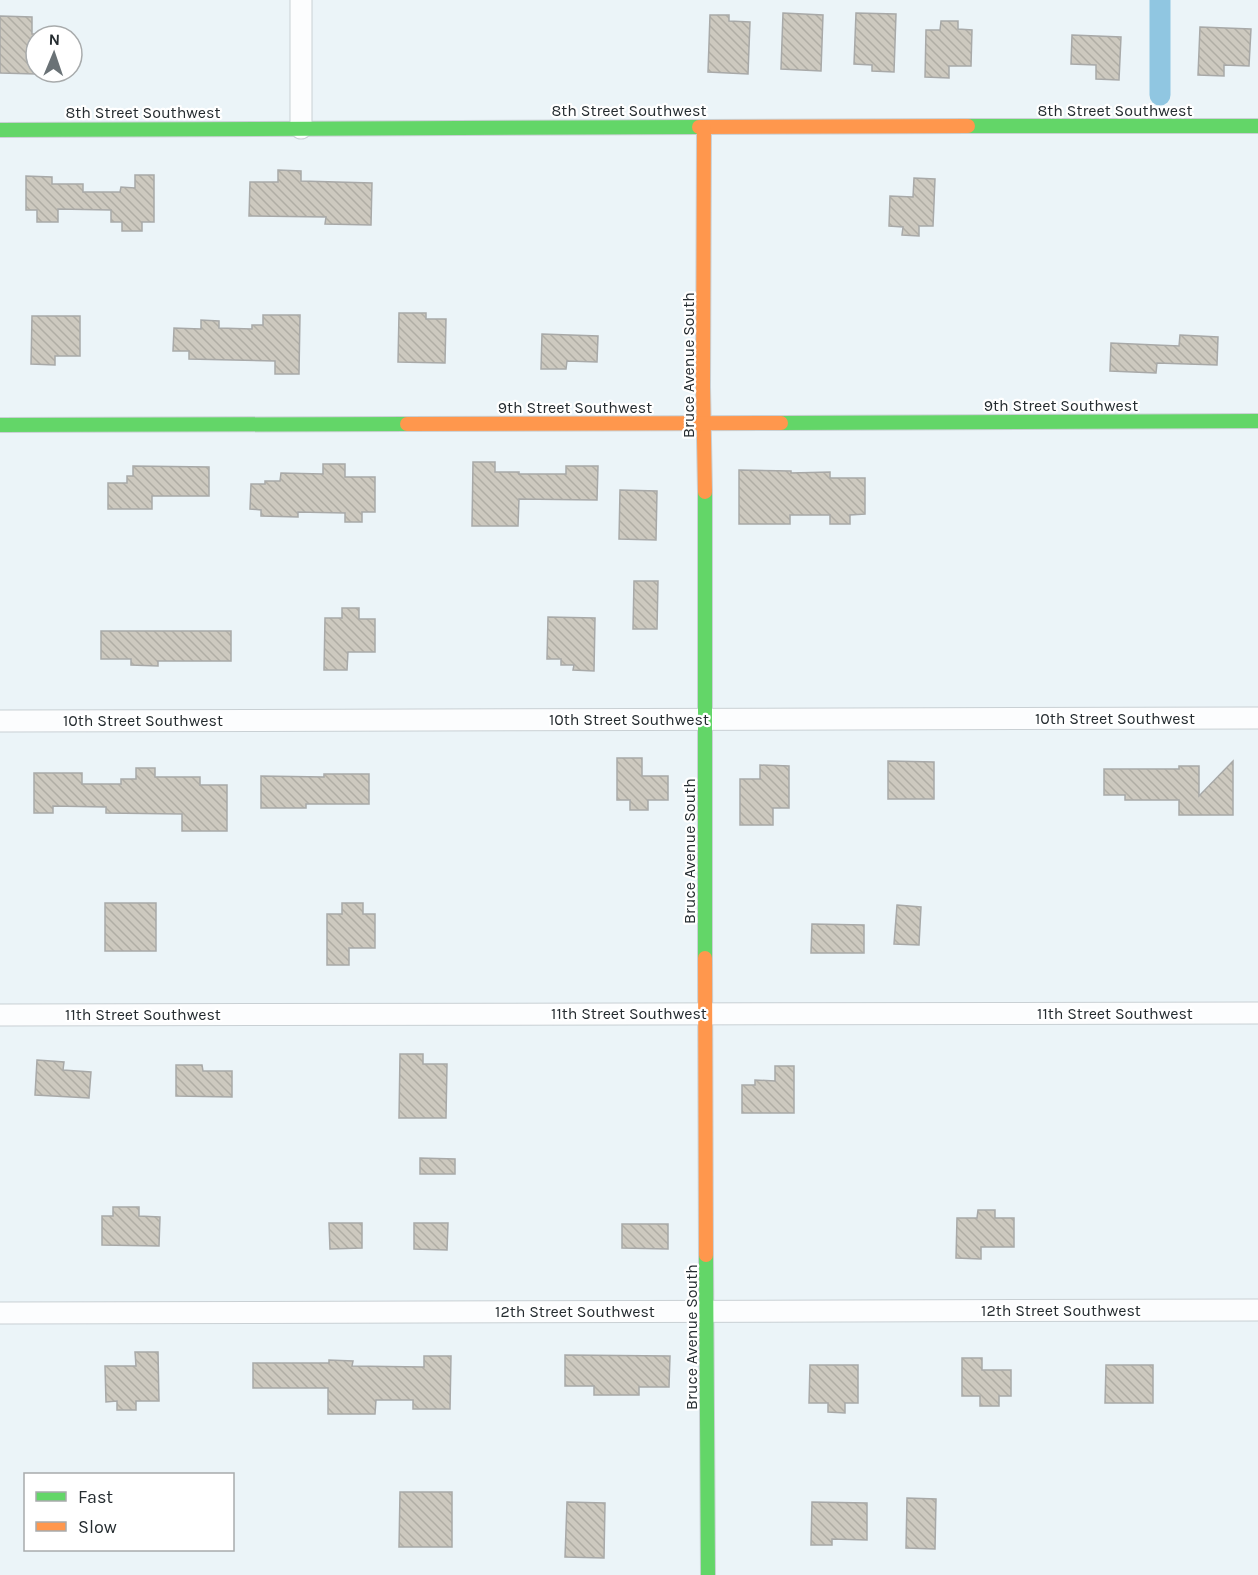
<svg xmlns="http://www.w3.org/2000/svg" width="1258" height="1575" font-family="Karla,sans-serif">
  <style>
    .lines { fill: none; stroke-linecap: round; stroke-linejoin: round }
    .canal { stroke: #90c6e1; stroke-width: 21 }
    .building { fill: url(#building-back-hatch); stroke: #a8a9a8; stroke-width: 1.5 }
    .street-casing { stroke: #c9d0d4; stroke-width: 23 }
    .fast-casing { stroke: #c9d0d4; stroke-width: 16 }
    .slow-casing { stroke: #c9d0d4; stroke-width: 16 }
    .street { stroke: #fcfdfe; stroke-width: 21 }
    .fast { stroke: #63d668; stroke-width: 14 }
    .slow { stroke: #ff974d; stroke-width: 14 }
    .labels { text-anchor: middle; stroke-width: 4.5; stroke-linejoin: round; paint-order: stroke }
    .street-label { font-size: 16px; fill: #252c30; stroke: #fff }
  </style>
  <defs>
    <pattern id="building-back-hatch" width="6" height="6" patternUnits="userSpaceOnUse" patternTransform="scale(1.5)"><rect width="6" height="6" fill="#cdc9bf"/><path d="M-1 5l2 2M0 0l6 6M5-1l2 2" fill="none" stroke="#b0ada4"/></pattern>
  </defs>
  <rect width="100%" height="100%" fill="#ebf4f8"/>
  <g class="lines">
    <polyline class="canal" points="1160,95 1160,0"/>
  </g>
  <g class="building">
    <polygon points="783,13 823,15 821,71 781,69"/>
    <polygon points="856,13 896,14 894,72 872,71 872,65 854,64"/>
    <polygon points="710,15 729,15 729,21 750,22 748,74 708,72"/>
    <polygon points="0,16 32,17 32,34 36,34 36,74 0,73"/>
    <polygon points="941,21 958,21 958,29 972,30 971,66 949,66 949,78 925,77 926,30 940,30"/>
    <polygon points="1200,27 1251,29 1249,66 1224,65 1224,76 1198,75"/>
    <polygon points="1072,35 1121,37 1119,80 1096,79 1096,65 1071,64"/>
    <polygon points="278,170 301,171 301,181 372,183 371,225 325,224 326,217 249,216 250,182 278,182"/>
    <polygon points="135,175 154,175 154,222 142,222 142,231 122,231 122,222 111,222 111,210 58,209 58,222 37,222 37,210 26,210 26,176 52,177 52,184 83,184 83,192 120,192 121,187 135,188"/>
    <polygon points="914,178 935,179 933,226 919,226 919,236 902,235 903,227 889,226 890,196 913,197"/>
    <polygon points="399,313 426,313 426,319 446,319 445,363 398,362"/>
    <polygon points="263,315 300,315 299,374 275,374 275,361 189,359 189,351 173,351 174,328 201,329 201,320 219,321 219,328 252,329 252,325 263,325"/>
    <polygon points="32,316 80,316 80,356 55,356 55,365 31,364"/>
    <polygon points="542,334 598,336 597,362 567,361 566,369 541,369"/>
    <polygon points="1180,335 1218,337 1217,365 1157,363 1156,373 1110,371 1111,343 1179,346"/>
    <polygon points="473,462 495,462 495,472 519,472 519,474 566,474 566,466 598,466 597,500 519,499 518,526 472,526"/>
    <polygon points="323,464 345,464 345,477 375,477 375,512 362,512 362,522 345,522 345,513 298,512 298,517 261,516 261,510 250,509 251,484 265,484 265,481 280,481 281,473 323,474"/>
    <polygon points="133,466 209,467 209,496 152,496 152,509 108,509 108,483 127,483 127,476 133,476"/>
    <polygon points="739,470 791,471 791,473 830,472 830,478 865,478 865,514 850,515 850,524 830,524 830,515 790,515 790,524 739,524"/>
    <polygon points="620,490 657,491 656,540 619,539"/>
    <polygon points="634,581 658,581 657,629 633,629"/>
    <polygon points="342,608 359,608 359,619 375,619 375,652 348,652 347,670 324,670 325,618 342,618"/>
    <polygon points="548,617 595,618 594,671 573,670 574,665 561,665 561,659 547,659"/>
    <polygon points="101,631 231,631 231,661 158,661 158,666 131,665 131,659 101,659"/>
    <polygon points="617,758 642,758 642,776 668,776 668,800 648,800 648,810 630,810 630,800 617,800"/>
    <polygon points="888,761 934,762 934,799 888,799"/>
    <polygon points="1233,761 1233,815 1179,815 1179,800 1125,800 1125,795 1104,795 1104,769 1179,769 1179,766 1199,766 1199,796"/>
    <polygon points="760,765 789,766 789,808 773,808 773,825 740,825 740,779 760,779"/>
    <polygon points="136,768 155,768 155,777 200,777 200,785 227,785 227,831 182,831 182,814 106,813 106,807 53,806 53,813 34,813 34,773 82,773 82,784 121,784 121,779 136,779"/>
    <polygon points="324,774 369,774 369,804 306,804 306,808 261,808 261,776 324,777"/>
    <rect x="105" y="903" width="51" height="48"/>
    <polygon points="342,903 363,903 363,914 375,914 375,948 349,948 349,965 327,965 327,914 342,914"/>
    <polygon points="897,905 921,907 919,945 894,944"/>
    <polygon points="812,924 864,925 864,953 811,953"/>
    <polygon points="400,1054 423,1054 423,1064 447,1064 446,1118 399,1118"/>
    <polygon points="37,1060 64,1062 63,1070 91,1072 89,1098 35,1095"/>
    <polygon points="176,1065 202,1065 203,1071 232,1071 232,1097 176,1096"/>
    <polygon points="775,1066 794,1066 794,1113 742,1113 742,1085 755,1085 755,1080 775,1081"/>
    <polygon points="420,1158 455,1159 455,1174 420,1174"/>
    <polygon points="113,1207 139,1207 139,1216 160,1217 159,1246 102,1245 102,1216 113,1216"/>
    <polygon points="978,1210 995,1210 995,1218 1014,1218 1014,1247 981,1247 981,1259 956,1258 957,1218 977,1218"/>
    <polygon points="329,1223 362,1223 362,1248 330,1249"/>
    <polygon points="414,1223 448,1223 447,1250 414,1249"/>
    <polygon points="622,1224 668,1224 668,1249 622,1248"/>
    <polygon points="135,1352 158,1352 159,1401 136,1401 136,1410 117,1410 117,1401 106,1402 105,1366 136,1366"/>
    <polygon points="565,1355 670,1356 669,1387 639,1387 639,1395 594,1395 594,1386 565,1386"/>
    <polygon points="424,1356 451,1356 450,1409 413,1409 413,1400 376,1400 375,1414 328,1414 328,1388 253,1388 253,1363 329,1363 329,1360 353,1361 352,1366 424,1367"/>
    <polygon points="962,1358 982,1358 982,1370 1011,1370 1011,1396 999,1396 999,1406 980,1406 980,1396 962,1396"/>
    <polygon points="810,1365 858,1365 858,1403 845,1403 845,1413 828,1412 828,1403 809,1403"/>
    <polygon points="1106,1365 1153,1365 1153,1403 1105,1403"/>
    <polygon points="400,1492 452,1492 452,1547 399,1547"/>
    <polygon points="907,1498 936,1499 935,1549 906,1548"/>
    <polygon points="567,1502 605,1503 604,1558 565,1557"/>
    <polygon points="812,1502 867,1503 867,1540 832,1539 832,1545 811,1545"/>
  </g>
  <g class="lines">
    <g class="street-casing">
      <g id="street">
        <polyline points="301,0 301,128"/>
        <polyline points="0,721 1258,718"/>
        <polyline points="0,1015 1258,1013"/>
        <polyline points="0,1313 1258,1310"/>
      </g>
    </g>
    <g class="fast-casing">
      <g id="fast">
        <polyline points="968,126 1258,126"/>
        <polyline points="0,130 699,127"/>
        <polyline points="781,423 1258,421"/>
        <polyline points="0,425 407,424"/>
        <polyline points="705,958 705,492"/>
        <polyline points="706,1255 708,1575"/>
      </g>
    </g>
    <g class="slow-casing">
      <g id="slow">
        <polyline points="699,127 968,126"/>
        <polyline points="704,127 703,387 705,492"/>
        <polyline points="407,424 781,423"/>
        <polyline points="705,958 706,1255"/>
      </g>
    </g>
    <use href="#street" class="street"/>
    <use href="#fast" class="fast"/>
    <use href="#slow" class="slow"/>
  </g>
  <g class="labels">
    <g class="street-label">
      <text x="629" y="116">8th Street Southwest</text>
      <text x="1115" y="116">8th Street Southwest</text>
      <text x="143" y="118">8th Street Southwest</text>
      <text transform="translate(688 365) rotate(-90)" y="6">Bruce Avenue South</text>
      <text x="1061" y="411">9th Street Southwest</text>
      <text x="575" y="413">9th Street Southwest</text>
      <text x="1115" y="724">10th Street Southwest</text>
      <text x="629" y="725">10th Street Southwest</text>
      <text x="143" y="726">10th Street Southwest</text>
      <text transform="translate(689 851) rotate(-90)" y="6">Bruce Avenue South</text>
      <text x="629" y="1019">11th Street Southwest</text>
      <text x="1115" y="1019">11th Street Southwest</text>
      <text x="143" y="1020">11th Street Southwest</text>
      <text x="1061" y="1316">12th Street Southwest</text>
      <text x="575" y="1317">12th Street Southwest</text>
      <text transform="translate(691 1337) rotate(-90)" y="6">Bruce Avenue South</text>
    </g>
  </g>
  <rect x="24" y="1473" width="210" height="78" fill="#ffffff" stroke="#a8abac" stroke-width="1.5"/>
  <rect x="36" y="1492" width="30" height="9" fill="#63d668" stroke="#a8abac" stroke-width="1.5"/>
  <text x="78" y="1503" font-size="18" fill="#252c30">Fast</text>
  <rect x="36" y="1522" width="30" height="9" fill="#ff974d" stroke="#a8abac" stroke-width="1.5"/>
  <text x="78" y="1533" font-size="18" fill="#252c30">Slow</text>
  <g transform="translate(54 54) rotate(2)"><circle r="28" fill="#ffffff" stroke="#a8abac" stroke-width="1.5"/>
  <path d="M0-4.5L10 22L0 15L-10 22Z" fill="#6a7276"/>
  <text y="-9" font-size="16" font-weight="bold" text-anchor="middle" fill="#252c30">N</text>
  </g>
</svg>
